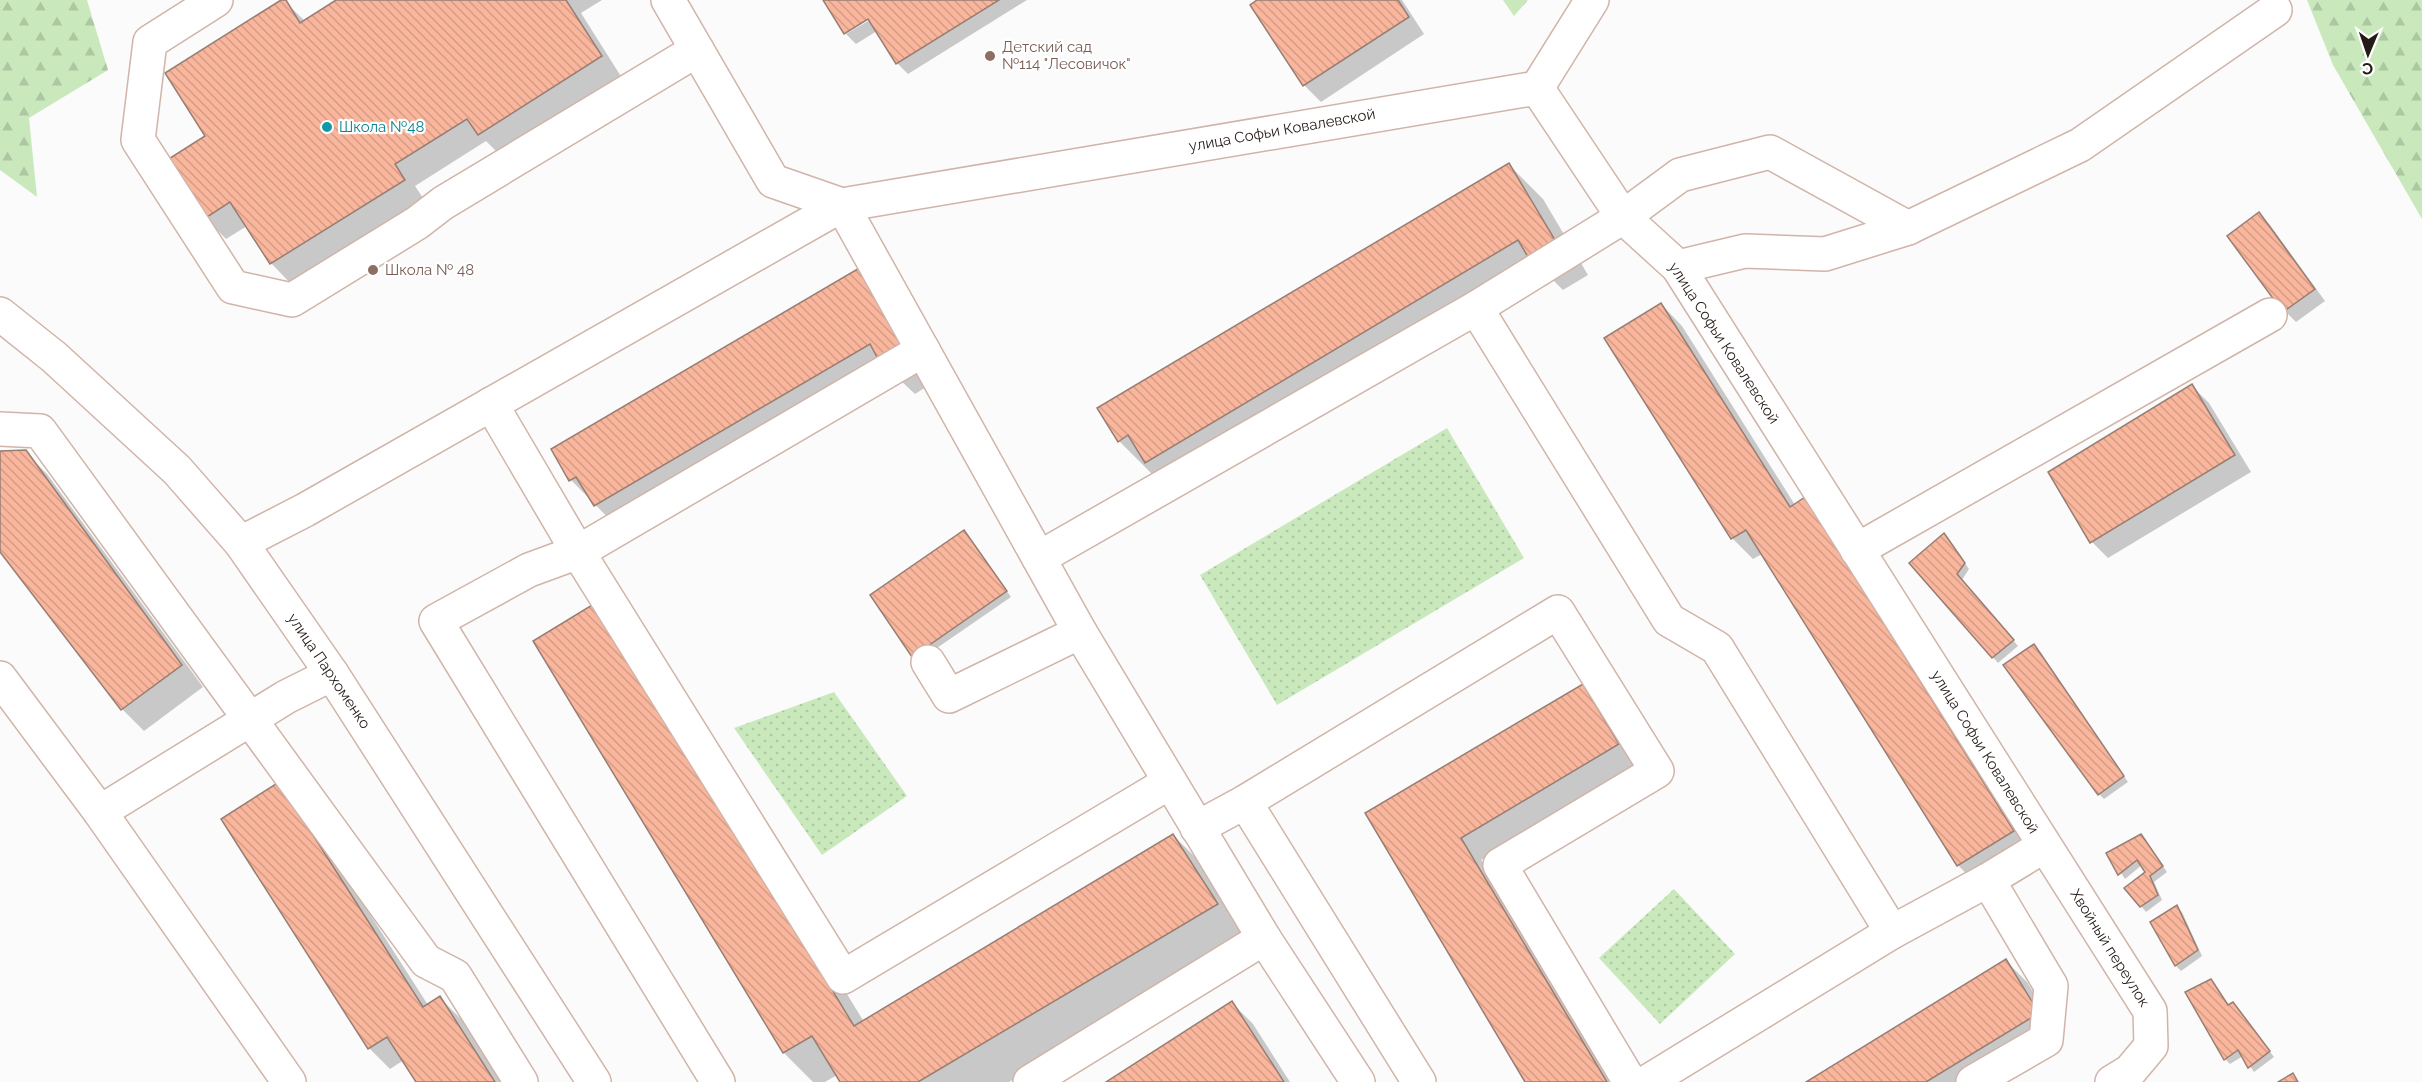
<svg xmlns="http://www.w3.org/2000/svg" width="2422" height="1082" font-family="Raleway,sans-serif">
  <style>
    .forest { fill: url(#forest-firs) }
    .park { fill: url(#park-dots) }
    .shadow { fill: #0003 }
    .building { fill: url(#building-back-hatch); stroke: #987d73; stroke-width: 1.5 }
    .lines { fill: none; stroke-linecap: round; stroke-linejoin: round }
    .minor-casing { stroke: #d1b4a9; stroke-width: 36 }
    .minor { stroke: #fff; stroke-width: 33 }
    .education-dot { fill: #8d6e63; stroke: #fff; stroke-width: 2 }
    .culture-dot { fill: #0f9aa8; stroke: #fff; stroke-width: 2 }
    .labels { text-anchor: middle; stroke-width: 4.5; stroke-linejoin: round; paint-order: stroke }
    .education-label { font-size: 15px; fill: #785e54; stroke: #fff; text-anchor: start }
    .culture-label { font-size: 15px; fill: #0d838f; stroke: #fff; text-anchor: start }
    .street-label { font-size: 15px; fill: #241a16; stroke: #fff }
  </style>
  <defs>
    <pattern id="forest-firs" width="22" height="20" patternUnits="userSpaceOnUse" patternTransform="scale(1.5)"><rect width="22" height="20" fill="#c9e9bd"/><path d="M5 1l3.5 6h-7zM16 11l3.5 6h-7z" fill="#acc7a2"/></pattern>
    <pattern id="park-dots" width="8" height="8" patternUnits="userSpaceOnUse" patternTransform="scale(1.5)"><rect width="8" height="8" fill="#c9e9bd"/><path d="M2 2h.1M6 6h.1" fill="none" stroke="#acc7a2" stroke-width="1.8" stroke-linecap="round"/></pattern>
    <pattern id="building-back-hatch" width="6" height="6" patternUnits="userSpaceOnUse" patternTransform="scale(1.5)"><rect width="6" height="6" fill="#f9b69c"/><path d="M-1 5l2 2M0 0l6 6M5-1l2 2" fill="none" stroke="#d59c86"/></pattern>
  </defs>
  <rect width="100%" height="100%" fill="#fbfbfb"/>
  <g class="forest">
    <polygon points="0,0 87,0 108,70 29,118 37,197 0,170"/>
    <polygon points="1503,0 1528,0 1514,16"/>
    <polygon points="2307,0 2422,0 2422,219 2333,65"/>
  </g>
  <g class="park">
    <polygon points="1447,428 1524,558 1277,705 1200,575"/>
    <polygon points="834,692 907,796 822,855 734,728"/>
    <polygon points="1674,889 1735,954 1660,1024 1599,958"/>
  </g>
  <g class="shadow">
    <polygon points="283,0 305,21 339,0 602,0 581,13 622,78 500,155 486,141 415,186 425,201 292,285 271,263 247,226 226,239 205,218 207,137"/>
    <polygon points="825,0 1027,0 908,74 897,63 877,31 856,44 846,34 875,17 873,14 846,31 846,33"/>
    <polygon points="1260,0 1402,0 1424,34 1321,102 1304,85 1252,5"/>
    <polygon points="1509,165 1543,199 1588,275 1563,290 1549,276 1153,475 1119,441"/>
    <polygon points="2259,214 2270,225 2325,301 2296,322 2285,311"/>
    <polygon points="861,269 939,379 915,394 900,380 629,539 571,480"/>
    <polygon points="1661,304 1682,326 1795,505 1805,499 2034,852 1979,887 1958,865 1762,554 1753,559 1732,538"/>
    <polygon points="2192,386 2209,403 2251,472 2108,558 2092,542"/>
    <polygon points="25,452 47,474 203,687 144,731 122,709 0,550 0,453"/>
    <polygon points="964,532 1011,597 918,661"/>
    <polygon points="1949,540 1969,569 1962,580 2018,646 1998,663 1911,563"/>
    <polygon points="631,638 864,1022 1173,835 1207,869 1251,939 1009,1082 842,1082 837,1075 825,1082 813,1082 784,1053 535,641"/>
    <polygon points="2034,646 2128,782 2104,799 2099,794"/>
    <polygon points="1583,686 1604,707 1639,766 1481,860 1614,1082 1527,1082 1367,813"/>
    <polygon points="300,805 428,1005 440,998 461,1019 502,1082 418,1082 404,1060 390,1069 369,1048"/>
    <polygon points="2146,842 2167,872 2154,882 2162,900 2146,912 2141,906 2147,873 2142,865 2125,879 2108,853"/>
    <polygon points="2177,907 2182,912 2202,956 2181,971 2176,966 2152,923"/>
    <polygon points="2006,961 2027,982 2059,1035 1982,1082 1808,1082"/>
    <polygon points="2210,980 2229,1006 2238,1009 2274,1057 2254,1072 2243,1056 2230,1064 2225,1059"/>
    <polygon points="1232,1003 1253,1024 1290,1082 1109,1082"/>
  </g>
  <g class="building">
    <polygon points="281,0 286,0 300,23 336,0 566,0 602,56 478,135 467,119 395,164 405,180 270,264 230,202 204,219 167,160 205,136 165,73"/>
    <polygon points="823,0 999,0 896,64 868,19 844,34"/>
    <polygon points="1257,0 1398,0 1409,17 1303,86 1250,5"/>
    <polygon points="1509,163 1555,240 1528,257 1518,240 1145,463 1128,435 1118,442 1097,408"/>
    <polygon points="2259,212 2315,289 2283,312 2227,236"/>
    <polygon points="861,267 907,345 879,361 870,344 594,506 576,477 569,481 551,449"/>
    <polygon points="1661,303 1790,507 1805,497 2014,831 1957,866 1746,530 1731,539 1604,338"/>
    <polygon points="2192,384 2235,455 2090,543 2048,472"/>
    <polygon points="26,450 182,665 121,710 0,552 0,451"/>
    <polygon points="964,530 1007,591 912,657 870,595"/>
    <polygon points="1944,533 1965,563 1957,574 2014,640 1992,658 1909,563"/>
    <polygon points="597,602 854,1026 1173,834 1218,904 918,1082 840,1082 812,1036 783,1053 533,641"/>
    <polygon points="2034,644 2124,776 2098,795 2003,665"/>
    <polygon points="1583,684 1619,744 1461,838 1607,1082 1525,1082 1365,813"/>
    <polygon points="279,782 423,1007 440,996 495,1082 416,1082 387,1037 368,1049 221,819"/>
    <polygon points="2141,834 2163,866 2150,876 2158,895 2140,907 2124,888 2145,872 2137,860 2118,875 2106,853"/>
    <polygon points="2177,905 2198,950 2175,966 2150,922"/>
    <polygon points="2006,959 2039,1013 1926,1082 1806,1082"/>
    <polygon points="2211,979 2228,1005 2233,1002 2270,1051 2248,1068 2238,1050 2224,1060 2185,992"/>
    <polygon points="1232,1001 1284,1082 1106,1082"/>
    <polygon points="2293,1073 2298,1082 2278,1082"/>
  </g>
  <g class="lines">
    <g class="minor-casing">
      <g id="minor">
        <polyline points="216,0 150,42 138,140 233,287 292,300 417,223 443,203 697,50"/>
        <polyline points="668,0 773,181 842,205 1080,632 1264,938 1358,1082"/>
        <polyline points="1537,88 1592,0"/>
        <polyline points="1678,267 1745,251 1825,254 1908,228 2080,145 2275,10"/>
        <polyline points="1476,308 1669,620 1717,648 1892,932"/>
        <polyline points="0,314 54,357 177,470 241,543 332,674 594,1082"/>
        <polyline points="491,404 578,552 923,350"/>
        <polyline points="0,429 40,431 426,961 455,976 521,1082"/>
        <polyline points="241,543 305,510 842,205 1537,88 1623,217 1678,267 2150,1011 2151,1046 2130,1071 2112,1082"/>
        <polyline points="1857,550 2270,315"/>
        <polyline points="1039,558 1476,308 1623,217 1680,175 1770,152 1908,228"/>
        <polyline points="928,662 949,696 1080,632"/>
        <polyline points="0,678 100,812 289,1082"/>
        <polyline points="1245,802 1419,1082"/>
        <polyline points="100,812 286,697 332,674"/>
        <polyline points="1197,828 1245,802 1558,612 1657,771 1500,865 1630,1082"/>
        <polyline points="718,1082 436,621 529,570 578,552 843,977 1170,782"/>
        <polyline points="1030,1082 1264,938"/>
        <polyline points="1647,1082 1892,932 1988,880 2044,846"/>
        <polyline points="1973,1082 2046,1040 2051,986 1988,880"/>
      </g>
    </g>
    <use href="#minor" class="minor"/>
  </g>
  <g class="education-dot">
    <circle cx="990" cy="56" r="6"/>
    <circle cx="373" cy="270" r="6"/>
  </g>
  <circle class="culture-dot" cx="327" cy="127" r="6"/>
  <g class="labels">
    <g class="education-label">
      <text x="1002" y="52">Детский сад<tspan x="1002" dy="17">№114 "Лесовичок"</tspan></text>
      <text x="385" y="275">Школа № 48</text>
    </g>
    <g class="culture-label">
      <text x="339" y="132">Школа №48</text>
    </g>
    <g class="street-label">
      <text transform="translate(1282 130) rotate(-10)" y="5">улица Софьи Ковалевской</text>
      <text transform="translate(1724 343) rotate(57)" y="5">улица Софьи Ковалевской</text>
      <text transform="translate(329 671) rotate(56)" y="5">улица Пархоменко</text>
      <text transform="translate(1985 752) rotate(58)" y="5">улица Софьи Ковалевской</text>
      <text transform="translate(2110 948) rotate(58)" y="5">Хвойный переулок</text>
    </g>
  </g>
  <g transform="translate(2368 54) rotate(182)" stroke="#ffffff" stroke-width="4.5" paint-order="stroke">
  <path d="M0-4.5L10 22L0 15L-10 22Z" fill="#241a16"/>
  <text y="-9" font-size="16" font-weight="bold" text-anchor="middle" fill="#241a16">С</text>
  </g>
</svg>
